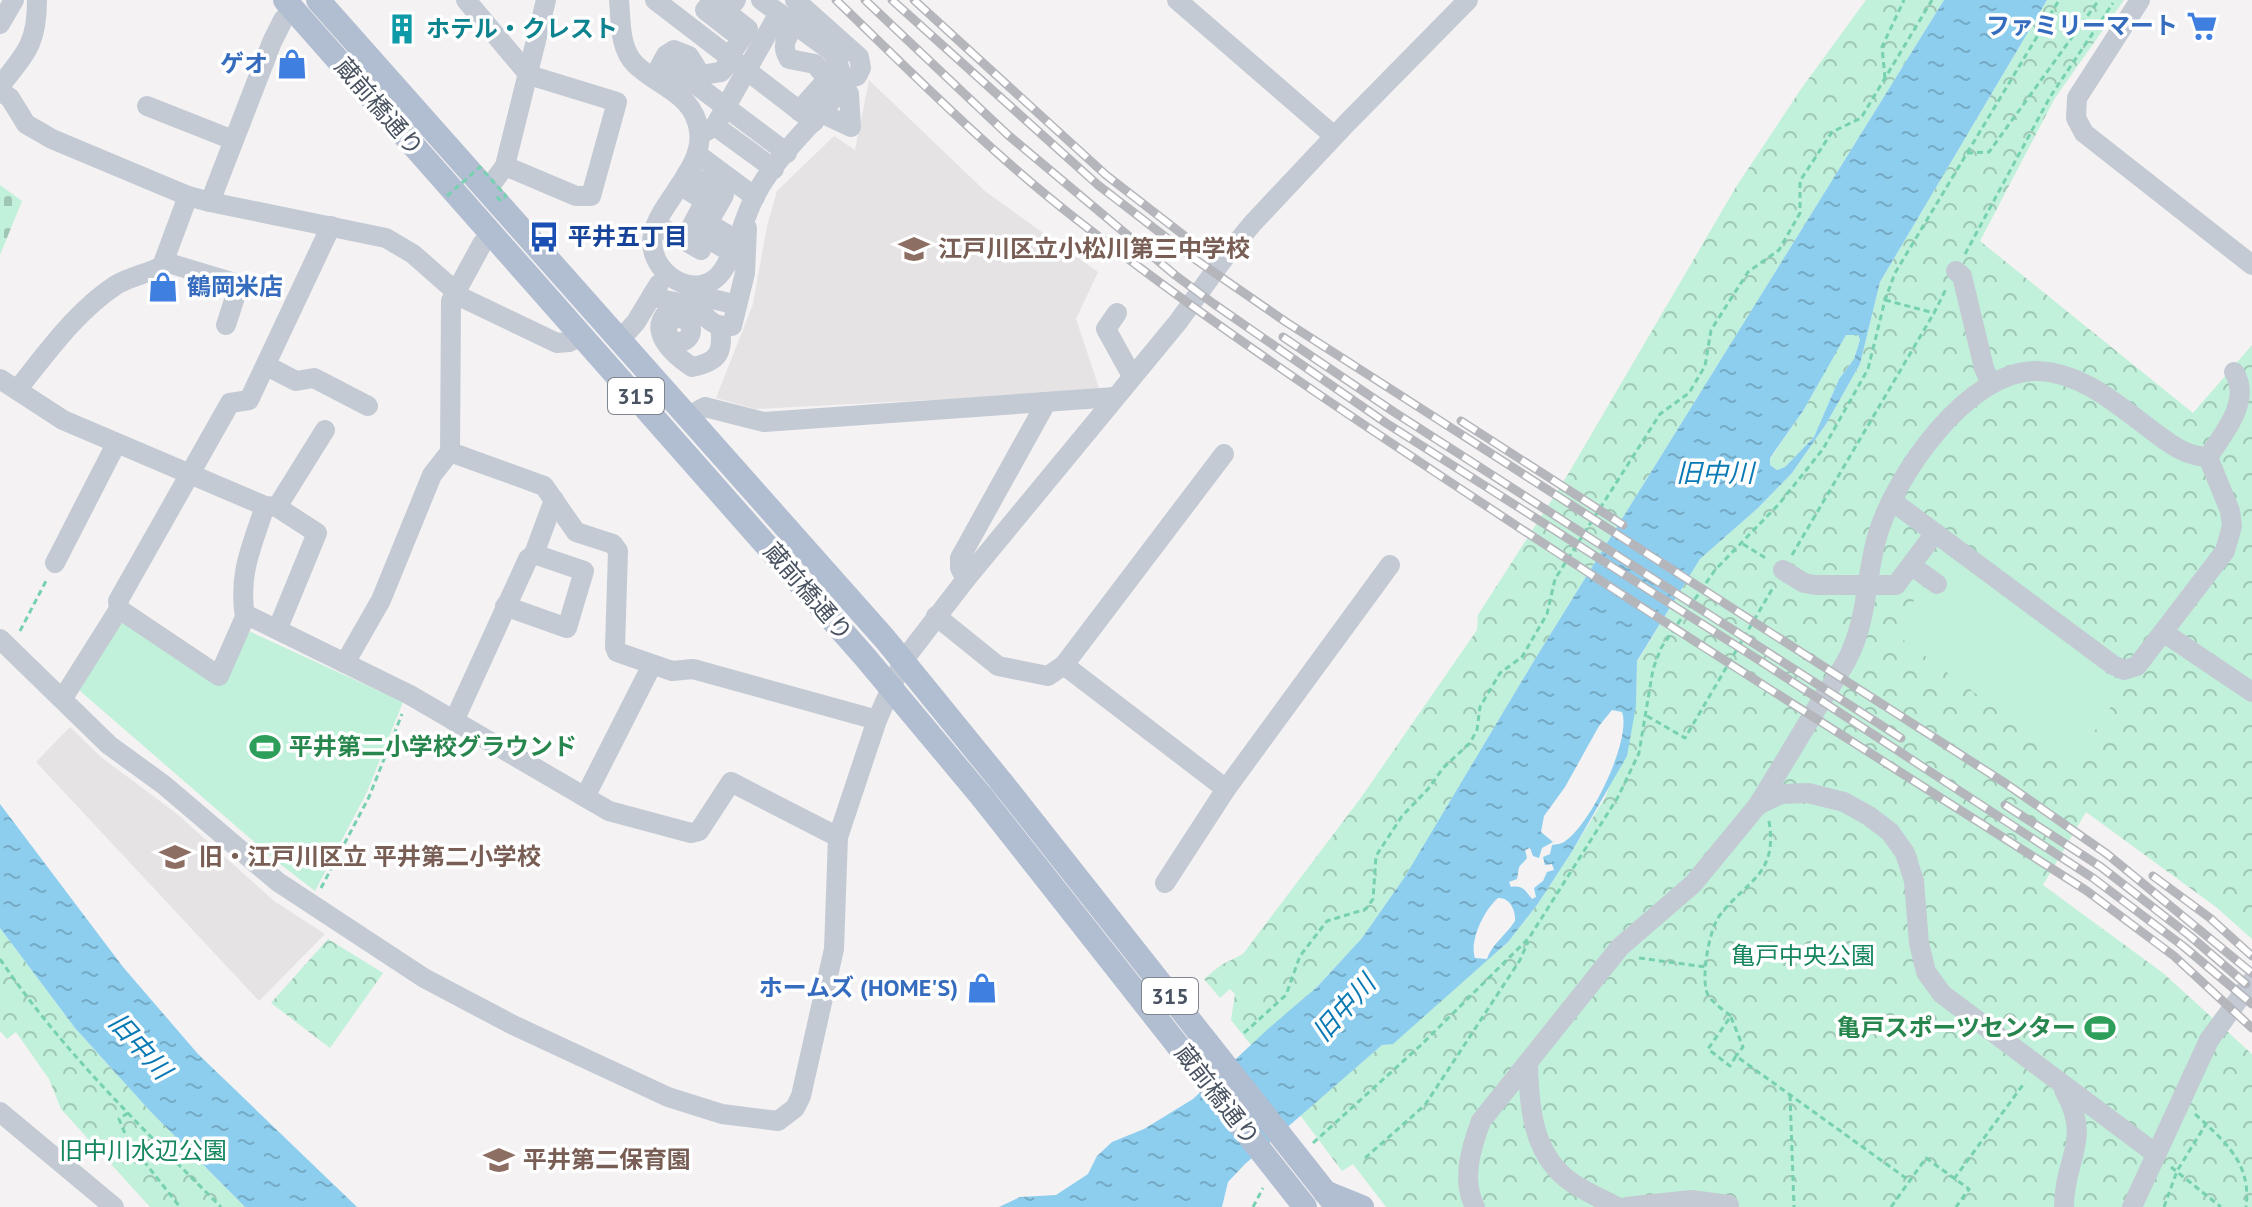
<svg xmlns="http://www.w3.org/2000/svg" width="2252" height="1207" font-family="'PT Sans','Noto Sans JP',sans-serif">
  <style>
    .education { fill: #e5e3e4 }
    .forest { fill: url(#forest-crowns) }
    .cemetery { fill: url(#cemetery-stones) }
    .pitch { fill: #c1f1da }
    .water { fill: url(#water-ripples); fill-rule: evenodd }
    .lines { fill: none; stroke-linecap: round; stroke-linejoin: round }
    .path { stroke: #77d1b1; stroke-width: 3; stroke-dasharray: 6 4; stroke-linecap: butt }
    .minor { stroke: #c3cad4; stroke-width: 20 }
    .major { stroke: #b1bdd1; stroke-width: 24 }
    .rail-casing { stroke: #b4b6bc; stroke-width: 9 }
    .rail { stroke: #fff; stroke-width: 6; stroke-dasharray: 18; stroke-linecap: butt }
    .path-bridge { stroke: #77d1b1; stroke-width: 3; stroke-dasharray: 6 4; stroke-linecap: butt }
    .major-bridge { stroke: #b1bdd1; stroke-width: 24 }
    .labels { text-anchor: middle; stroke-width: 7; stroke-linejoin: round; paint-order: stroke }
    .shield { fill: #fff; stroke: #808690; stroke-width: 2 }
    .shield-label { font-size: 22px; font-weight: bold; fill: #495260 }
    .shop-label { font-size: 24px; font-weight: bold; fill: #366cbe; stroke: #fff; text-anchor: end }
    .culture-label { font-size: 24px; font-weight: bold; fill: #0d838f; stroke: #fff; text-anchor: start }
    .street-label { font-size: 24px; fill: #495260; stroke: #fff }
    .transit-label { font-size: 24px; font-weight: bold; fill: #164399; stroke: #fff; text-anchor: start }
    .education-label { font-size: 24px; font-weight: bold; fill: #785e54; stroke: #fff; text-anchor: start }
    .leisure-label { font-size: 24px; font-weight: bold; fill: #27864d; stroke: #fff; text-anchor: start }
    .park-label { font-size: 24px; fill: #15865d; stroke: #fff }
    .water-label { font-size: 26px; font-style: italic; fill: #0879b4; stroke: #fff }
  </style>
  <defs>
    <pattern id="forest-crowns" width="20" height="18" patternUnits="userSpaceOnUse" patternTransform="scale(2)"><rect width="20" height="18" fill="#c1f1da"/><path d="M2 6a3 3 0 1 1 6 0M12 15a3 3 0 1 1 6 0" fill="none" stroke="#9fc6b4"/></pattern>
    <pattern id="cemetery-stones" width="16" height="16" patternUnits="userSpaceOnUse" patternTransform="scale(2)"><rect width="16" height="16" fill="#c1f1da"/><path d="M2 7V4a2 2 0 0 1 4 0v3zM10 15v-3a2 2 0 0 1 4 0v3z" fill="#9fc6b4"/></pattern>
    <pattern id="water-ripples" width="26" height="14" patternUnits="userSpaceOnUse" patternTransform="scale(2)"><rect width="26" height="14" fill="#8dceef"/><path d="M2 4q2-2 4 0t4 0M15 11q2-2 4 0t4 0" fill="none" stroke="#75aac5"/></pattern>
  </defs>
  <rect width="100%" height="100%" fill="#f4f2f2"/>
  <g class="education">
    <polygon points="869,80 986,192 1098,272 1076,319 1100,391 755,409 716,398 753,304 767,226 777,191 834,136 855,150"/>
    <polygon points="70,727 101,757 177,814 274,901 325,934 259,1001 36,762"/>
  </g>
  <g class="forest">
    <polygon points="1866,0 1944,0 1535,659 1404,878 1362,938 1317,987 1251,1045 1231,1020 1235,994 1230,989 1220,998 1204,979 1221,965 1243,954 1360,799 1477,630 1478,615 1567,476 1736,187 1801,89"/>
    <polygon points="2047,0 2124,0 2055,98 1980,241 2193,413 2252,345 2252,939 2216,907 2086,812 2043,885 2163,973 2252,1054 2252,1207 1386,1207 1353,1164 1342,1171 1300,1115 1382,1045 1393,1043 1508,942 1537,905 1571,853 1606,796 1636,706 1637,662 1700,559 1758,508 1792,473 1826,424 1860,364 1880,282"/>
    <polygon points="1846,334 1858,335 1860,340 1854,359 1839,379 1814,437 1785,467 1777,470 1770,465 1770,459 1803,411"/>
    <polygon points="0,928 75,1028 150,1111 245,1207 150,1207 61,1109 49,1079 16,1032 7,1039 0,1031"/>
    <polygon points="328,939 383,973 330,1048 271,1003"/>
  </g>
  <polygon class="cemetery" points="0,185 22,201 0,255"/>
  <g class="pitch">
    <polygon points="1950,552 2124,687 2072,765 1891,631"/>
    <polygon points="125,622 215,682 245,634 251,632 403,702 367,792 315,891 275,860 79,690 117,626"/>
  </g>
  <g class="water">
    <path d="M1944 0H2047L1880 282 1860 364 1826 424 1792 473 1758 508 1700 559 1637 661 1636 706 1627 756 1571 853 1537 905 1508 942 1393 1044 1382 1045 1245 1164 1228 1182 1222 1207H999L1020 1197 1056 1195 1088 1174 1097 1156 1112 1142 1144 1129 1193 1099 1269 1028 1317 987 1362 938 1404 878 1535 659ZM1846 335H1858L1860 340 1854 359 1839 379 1814 437 1785 467 1777 470 1770 465V458L1803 411ZM1612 710 1622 712C1632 740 1590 826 1564 842 1561 844 1556 844 1552 845L1550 854 1543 857 1545 865 1552 864 1554 870 1547 872 1543 881 1534 888 1536 897 1532 899C1526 891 1523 885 1511 887L1509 882 1517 879 1519 867 1527 858 1525 850 1530 848 1533 856 1539 858 1542 848 1553 842 1541 832 1544 816 1565 787 1599 726ZM1498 898C1510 897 1516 911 1515 921 1507 934 1491 945 1487 959L1475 958C1469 941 1484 910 1498 898Z"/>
    <polygon points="0,804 123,967 198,1054 357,1207 245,1207 150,1111 75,1028 0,928"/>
  </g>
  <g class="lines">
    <g class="path">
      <polyline points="1885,78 1882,47 1904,0"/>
      <polyline points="1967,153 1989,152 2099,0"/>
      <polyline points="1965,254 2050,97 2113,3"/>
      <polyline points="1885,300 1934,313 1946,289"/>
      <polyline points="1743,544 1767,559"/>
      <polyline points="1792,555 1934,313"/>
      <polyline points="20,631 46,581"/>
      <polyline points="1647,716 1685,738 1774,586"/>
      <path d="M1769 821C1778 875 1747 880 1720 915 1709 929 1700 980 1708 995 1713 1003 1723 1010 1731 1016L1708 1049 1730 1066 1736 1056 1910 1181"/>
      <polyline points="321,888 369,797 402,714"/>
      <polyline points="1639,958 1706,967"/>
      <path d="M0 959C62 1051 143 1129 221 1207"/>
      <polyline points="1731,1017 1743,1047 1736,1056"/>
      <polyline points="1244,1033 1286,995 1300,956 1327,921 1366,909 1373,899 1376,856 1402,816 1429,788 1443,768 1470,743 1477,730 1480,707 1500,673 1522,657 1547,614 1555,579 1660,414 1689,393 1705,366 1711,330 1748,272 1779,250 1800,213 1800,181 1832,132 1861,118 1932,0"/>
      <polyline points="1790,1095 1794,1207"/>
      <polyline points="128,1113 119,1119 128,1141 180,1207"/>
      <path d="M2195 1114C2224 1141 2252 1163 2246 1207"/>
      <polyline points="1313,1143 1421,1045 1529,938 1618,797 1639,753 1653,669 1661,648 1715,570 1779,504 1823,449 1868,369 1885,300 1895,273 2059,0"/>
      <polyline points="1365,1158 1425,1105 1520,960 1528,942"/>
      <polyline points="2171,1167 2221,1207"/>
      <polyline points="1954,1179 2025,1082"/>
      <polyline points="1253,1207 1263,1188"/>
      <polyline points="1891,1207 1926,1158 1969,1189 1956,1207"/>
      <polyline points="2164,1207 2177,1171 2206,1124"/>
    </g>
    <g class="minor">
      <polyline points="466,0 529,75 617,102 591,196 576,196 505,166"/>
      <path d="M619 0C621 20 619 48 635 64 658 87 694 93 699 131 705 167 659 203 653 234 645 273 699 306 723 270 740 245 744 212 760 187 779 155 809 127 834 98 844 81 843 67 831 51L761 0"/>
      <polyline points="655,0 814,122"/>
      <polyline points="713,0 705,10 732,31"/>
      <polyline points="795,0 859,57 861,68 857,76 841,81 849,94 851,127 821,113"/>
      <polyline points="1177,0 1334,136"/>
      <polyline points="2140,0 2077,98 2076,118 2084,133 2252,265"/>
      <polyline points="0,24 14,0"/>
      <path d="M795 25C787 37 780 45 789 59L815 64 825 76 823 84 799 111"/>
      <polyline points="729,57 748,29 726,12 736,0"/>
      <polyline points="654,77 666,55 674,50 689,56 701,75 721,72 732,59"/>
      <polyline points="665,84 675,69 787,153"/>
      <path d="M0 86C26 53 37 44 37 0"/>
      <polyline points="0,91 10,98 26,124 52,139 188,196 210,202 386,238 413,254 463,298 557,343 569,342 583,335"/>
      <polyline points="147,106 233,140"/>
      <polyline points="715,126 774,169"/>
      <polyline points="700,135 715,126 779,13"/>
      <polyline points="697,154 755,197"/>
      <polyline points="687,173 724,195 708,223 733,238"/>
      <polyline points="680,185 705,201 690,229 731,252"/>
      <polyline points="487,190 505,166 546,0"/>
      <polyline points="210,202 272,42 283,20 293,9"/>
      <polyline points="657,225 701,250"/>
      <polyline points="491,233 482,244 451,301 450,452 544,486 576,532 613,544 618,551 615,647 617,652 672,671 693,669 877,720"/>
      <polyline points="165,262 235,283 238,288 226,325"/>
      <polyline points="1956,271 1962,276 1984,368 1991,384"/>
      <path d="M652 295C668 304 678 300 691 306 710 314 705 327 732 326L745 273 747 228"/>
      <path d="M680 304C641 323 668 351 692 367 718 362 724 353 720 326"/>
      <polyline points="691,306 713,299 737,305"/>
      <polyline points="1117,313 1106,329 1132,376"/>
      <circle cx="679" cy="330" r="12"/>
      <polyline points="619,341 636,322 659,284"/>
      <polyline points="267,366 296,381 314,378 368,406"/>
      <polyline points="0,379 63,420 265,506 277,507 317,533 278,628"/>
      <path d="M17 390C46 354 76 311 116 285 129 277 147 274 162 266L188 196"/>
      <polyline points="687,417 705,407 764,422 1115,397"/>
      <path d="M2208 457C2224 433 2252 400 2234 372"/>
      <polyline points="277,507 325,430"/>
      <polyline points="55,563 116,444"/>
      <polyline points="1912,566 1937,584"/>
      <polyline points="1783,570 1804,583 1816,585 1896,585 1935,533"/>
      <polyline points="966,579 960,568 960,558 1046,403"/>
      <polyline points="505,606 567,628 584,571 534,554"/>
      <polyline points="119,609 118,601 230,403 249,400 331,226"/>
      <polyline points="936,616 998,666 1048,676 1064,665 1224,454"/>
      <path d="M245 617C238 574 252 546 265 506"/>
      <polyline points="2163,632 2252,692"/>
      <polyline points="0,639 109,745 164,785 278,882 424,978 513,1025 668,1097 722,1114 778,1121 795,1108 801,1096 834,949 838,837 877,720 903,661 966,579 1178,322 1225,257 1252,224 1346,124 1468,0"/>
      <polyline points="345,663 381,600 432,475 450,452"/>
      <polyline points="1064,665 1226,789"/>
      <polyline points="63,698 119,609 219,676 245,617 251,617 410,695 609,811 691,833 699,831 731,782 838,837"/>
      <polyline points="454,721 528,559 534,554 554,500"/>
      <polyline points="585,797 652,665"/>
      <path d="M1758 805C1779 771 1800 736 1821 701 1831 685 1845 667 1852 649 1868 611 1866 575 1877 537 1894 477 1968 369 2038 371 2084 373 2119 406 2154 432 2172 445 2185 456 2208 457L2230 511 2232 526 2225 551 2137 666 2124 670 2113 665 1892 501"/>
      <polyline points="1165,883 1226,789 1390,565"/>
      <path d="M1528 1063C1529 1105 1532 1151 1567 1179 1582 1191 1601 1198 1617 1207"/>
      <polyline points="0,1112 114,1207"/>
      <path d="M1475 1207C1461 1180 1471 1148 1481 1121L1620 947 1693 884 1758 805 1781 794 1808 793 1844 802 1869 816 1890 832 1905 853 1914 881 1919 943 1926 972 1942 994 2156 1154"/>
      <polyline points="1626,1207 1691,1200 1729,1205"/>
      <path d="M2064 1207C2064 1157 2093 1141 2064 1090"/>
      <polyline points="2132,1207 2209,1040 2252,981"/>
    </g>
    <g class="major">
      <polyline points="285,0 865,657 982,797"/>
      <polyline points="318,0 885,639 1003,784"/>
      <polyline points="1325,1192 1362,1207"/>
    </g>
    <g class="rail-casing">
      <g id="rail">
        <path d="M836 0C914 75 991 153 1076 219 1208 322 1348 415 1488 507 1686 638 1887 763 2087 891L2174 956 2252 1028"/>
        <polyline points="865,0 1008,135 1175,275 1214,304 1386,423 1762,662 2093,878 2183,946 2252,1004"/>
        <polyline points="892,0 1098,185 1189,255 1286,322 2005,783 2107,854 2252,973"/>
        <polyline points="914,0 1106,175 1195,244"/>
        <polyline points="1283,337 1394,412 1901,738"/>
        <polyline points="1461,421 1623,525"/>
        <polyline points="2005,805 2101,867 2190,936 2246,984"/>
        <polyline points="2153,876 2210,918 2252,956"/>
      </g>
    </g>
    <use href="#rail" class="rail"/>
    <polyline class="path-bridge" points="447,196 480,167 506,196 501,201 496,196"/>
    <g class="major-bridge">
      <polyline points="1003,784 1337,1207"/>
      <polyline points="982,797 1305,1207"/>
    </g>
  </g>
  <defs>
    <g id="supermarket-bare" transform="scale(2.4)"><path d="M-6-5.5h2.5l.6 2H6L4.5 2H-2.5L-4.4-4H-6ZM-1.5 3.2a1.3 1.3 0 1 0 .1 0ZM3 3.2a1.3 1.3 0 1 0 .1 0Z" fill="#3f7fe0" stroke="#fff" stroke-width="2.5" paint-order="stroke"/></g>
    <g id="building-bare" transform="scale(2.4)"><path d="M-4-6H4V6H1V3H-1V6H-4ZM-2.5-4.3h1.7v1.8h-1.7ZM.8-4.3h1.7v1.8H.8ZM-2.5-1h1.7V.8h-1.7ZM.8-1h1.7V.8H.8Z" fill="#0f9aa8" stroke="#fff" stroke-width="2.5" paint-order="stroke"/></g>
    <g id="shop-bare" transform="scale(2.4)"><path d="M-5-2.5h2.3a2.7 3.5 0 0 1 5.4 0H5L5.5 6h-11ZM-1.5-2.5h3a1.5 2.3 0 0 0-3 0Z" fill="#3f7fe0" stroke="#fff" stroke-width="2.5" paint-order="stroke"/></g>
    <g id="bus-bare" transform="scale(2.4)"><path d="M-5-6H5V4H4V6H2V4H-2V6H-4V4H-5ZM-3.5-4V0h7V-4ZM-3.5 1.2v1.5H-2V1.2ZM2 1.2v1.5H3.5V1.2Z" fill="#1a4fb4" stroke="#fff" stroke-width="2.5" paint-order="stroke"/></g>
    <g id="school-bare" transform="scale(2.4)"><path d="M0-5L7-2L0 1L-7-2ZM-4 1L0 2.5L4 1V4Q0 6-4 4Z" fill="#8d6e63" stroke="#fff" stroke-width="2.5" paint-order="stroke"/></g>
    <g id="stadium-bare" transform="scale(2.4)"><path d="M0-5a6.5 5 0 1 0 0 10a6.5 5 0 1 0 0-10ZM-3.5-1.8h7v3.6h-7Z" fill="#2e9e5b" stroke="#fff" stroke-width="2.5" paint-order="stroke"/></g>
  </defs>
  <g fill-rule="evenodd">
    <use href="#supermarket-bare" x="2202" y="26"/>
    <use href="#building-bare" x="402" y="29"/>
    <use href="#shop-bare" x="292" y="64"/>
    <use href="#bus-bare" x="544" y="237"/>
    <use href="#school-bare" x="914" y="249"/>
    <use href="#shop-bare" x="163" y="287"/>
    <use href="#stadium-bare" x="265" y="747"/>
    <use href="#school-bare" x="175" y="857"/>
    <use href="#shop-bare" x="982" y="988"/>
    <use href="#stadium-bare" x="2100" y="1028"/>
    <use href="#school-bare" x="499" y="1160"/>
  </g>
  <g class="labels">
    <g class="shield">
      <rect x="608" y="378" width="56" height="36" rx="6"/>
      <rect x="1142" y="978" width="56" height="36" rx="6"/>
    </g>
    <g class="shield-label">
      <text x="636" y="404">315</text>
      <text x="1170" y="1004">315</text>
    </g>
    <g class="shop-label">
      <text x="2178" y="34">ファミリーマート</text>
      <text x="268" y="72">ゲオ</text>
      <text x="187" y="295" text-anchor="start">鶴岡米店</text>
      <text x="958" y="996">ホームズ (HOME'S)</text>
    </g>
    <g class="culture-label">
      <text x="426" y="37">ホテル・クレスト</text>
    </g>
    <g class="street-label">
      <text transform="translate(379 107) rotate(49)" y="8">蔵前橋通り</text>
      <text transform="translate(808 592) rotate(49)" y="8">蔵前橋通り</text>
      <text transform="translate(1217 1095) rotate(52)" y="8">蔵前橋通り</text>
    </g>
    <g class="transit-label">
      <text x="568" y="245">平井五丁目</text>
    </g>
    <g class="education-label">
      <text x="938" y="257">江戸川区立小松川第三中学校</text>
      <text x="199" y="865">旧・江戸川区立 平井第二小学校</text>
      <text x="523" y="1168">平井第二保育園</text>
    </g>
    <g class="leisure-label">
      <text x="289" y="755">平井第二小学校グラウンド</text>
      <text x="2076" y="1036" text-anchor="end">亀戸スポーツセンター</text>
    </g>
    <g class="park-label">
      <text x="1803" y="964">亀戸中央公園</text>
      <text x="143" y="1159">旧中川水辺公園</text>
    </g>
    <g class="water-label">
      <text x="1715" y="482">旧中川</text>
      <text transform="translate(1344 1008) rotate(-48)" y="9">旧中川</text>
      <text transform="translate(140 1046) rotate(48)" y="9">旧中川</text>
    </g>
  </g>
</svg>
